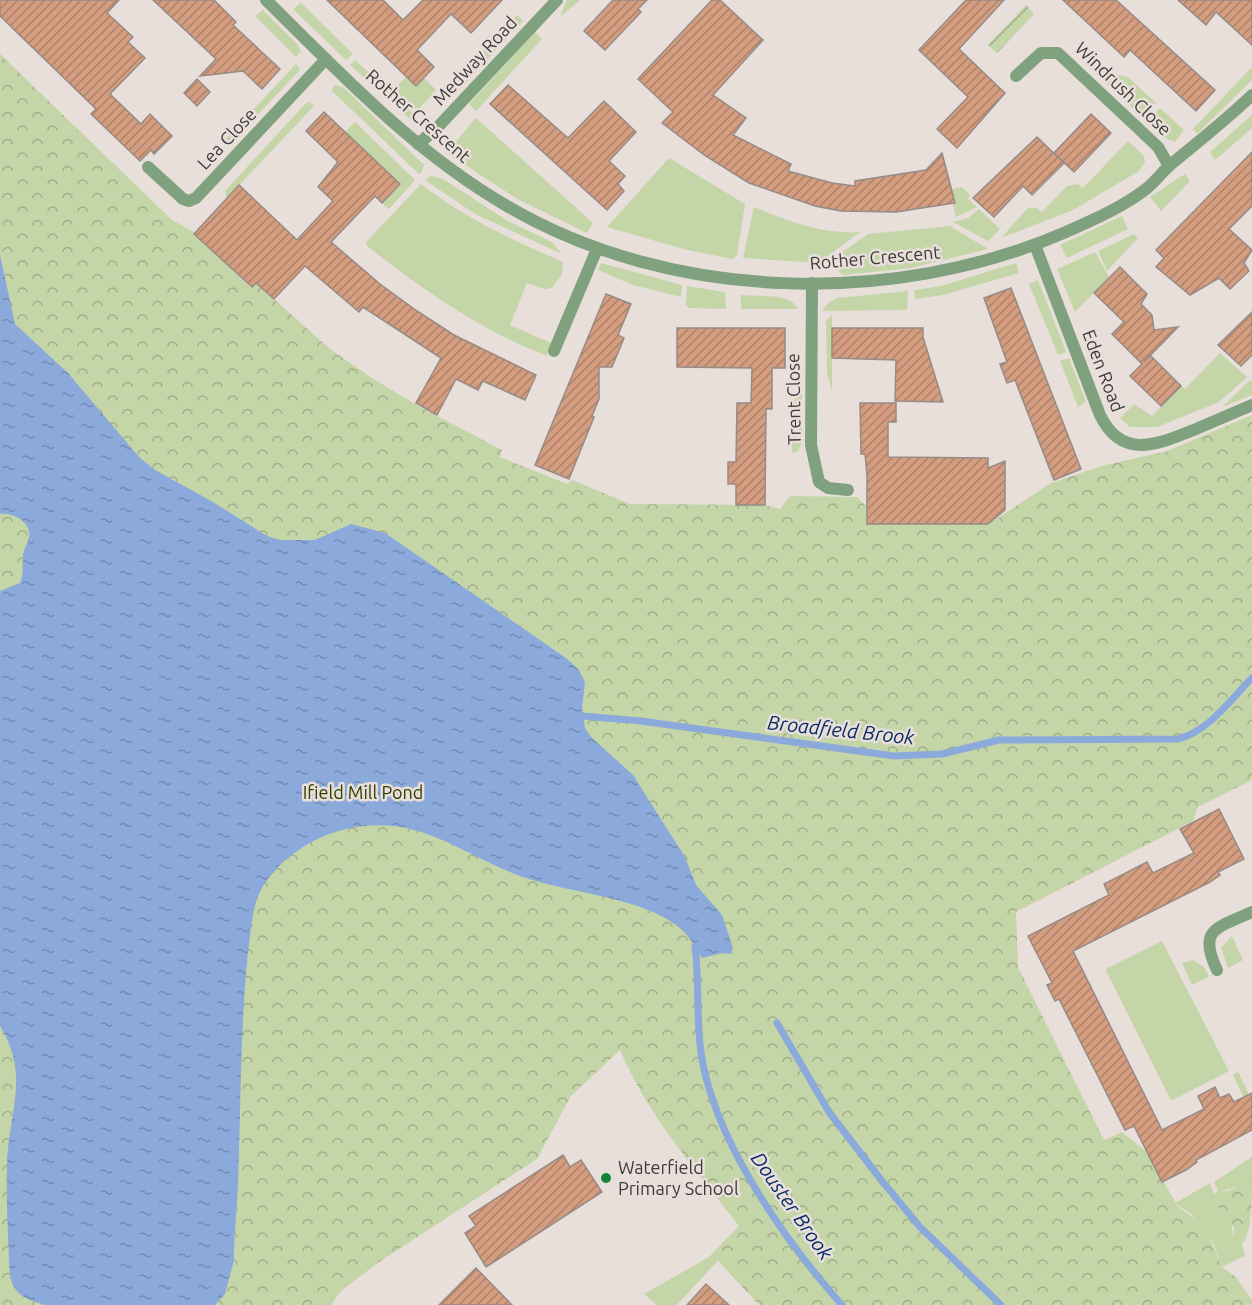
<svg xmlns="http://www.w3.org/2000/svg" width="1252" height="1305" font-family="Ubuntu,sans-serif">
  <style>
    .grass { fill: #c4d5a8 }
    .park { fill: url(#park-crowns) }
    .garden { fill: url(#garden-furrows) }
    .water { fill: url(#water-ripples) }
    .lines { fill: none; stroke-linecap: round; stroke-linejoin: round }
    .stream { stroke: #8ba9da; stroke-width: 7 }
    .building { fill: url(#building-hatch); stroke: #958b87; stroke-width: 1.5 }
    .minor { stroke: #7fa17e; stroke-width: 12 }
    .poi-dot { fill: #168339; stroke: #e9dfda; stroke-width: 2 }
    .labels { text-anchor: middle; stroke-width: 5; stroke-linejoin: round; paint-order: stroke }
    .street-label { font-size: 18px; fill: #3f3b39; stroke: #e9dfda }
    .park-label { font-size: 18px; fill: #2f3f00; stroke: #e9dfda }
    .poi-label { font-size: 18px; fill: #3f3b39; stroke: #e9dfda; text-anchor: start }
    .water-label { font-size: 20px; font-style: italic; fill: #0a2c66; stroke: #e9dfda }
  </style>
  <defs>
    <pattern id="park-crowns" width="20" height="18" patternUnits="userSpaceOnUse" patternTransform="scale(1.5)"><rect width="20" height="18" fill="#c4d5a8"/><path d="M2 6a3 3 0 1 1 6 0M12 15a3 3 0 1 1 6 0" fill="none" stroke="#a1ae8a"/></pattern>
    <pattern id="garden-furrows" width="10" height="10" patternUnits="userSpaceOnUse" patternTransform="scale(1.5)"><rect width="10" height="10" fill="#c4d5a8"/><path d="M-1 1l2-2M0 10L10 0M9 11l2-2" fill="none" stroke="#a1ae8a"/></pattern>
    <pattern id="water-ripples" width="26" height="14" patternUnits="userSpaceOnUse" patternTransform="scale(1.5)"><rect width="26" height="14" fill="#8ba9da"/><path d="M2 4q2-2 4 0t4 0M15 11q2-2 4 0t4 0" fill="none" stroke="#738bb2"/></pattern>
    <pattern id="building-hatch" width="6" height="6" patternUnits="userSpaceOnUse" patternTransform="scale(1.5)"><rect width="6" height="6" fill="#d59d7f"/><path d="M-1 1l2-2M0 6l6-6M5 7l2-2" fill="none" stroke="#ae8169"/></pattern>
  </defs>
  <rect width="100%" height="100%" fill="#e9dfda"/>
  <g class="grass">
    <polygon points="567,0 580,0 560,17"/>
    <polygon points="301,3 353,54 346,60 293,9"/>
    <polygon points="263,10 297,44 301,51 296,57 255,16"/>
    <polygon points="517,15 523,21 459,90 451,85"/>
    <polygon points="535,32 542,39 476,111 469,104"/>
    <polygon points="1090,54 1110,73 1128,77 1156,103 1142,117 1085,63"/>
    <polygon points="355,60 414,114 410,119 350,65"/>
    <polygon points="296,64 300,70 229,145 222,143"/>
    <polygon points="1252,67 1252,80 1197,134 1193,129"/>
    <polygon points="406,77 424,78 436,90 417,111 394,89"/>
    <polygon points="335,85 343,87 424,165 421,173 419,174 331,90"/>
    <polygon points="310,102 314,106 227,198 225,191 306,103"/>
    <polygon points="1160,108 1184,130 1175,142 1165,138 1147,121"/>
    <polygon points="1252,115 1252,128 1215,160 1210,152"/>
    <polygon points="476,118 593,223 587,233 519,200 451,156 447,152"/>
    <polygon points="355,122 415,180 389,209 382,203 400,183 345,132"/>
    <polygon points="1128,141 1143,155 1145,162 1139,171 1073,210 1001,238 1028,208 1037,208 1042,212 1067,186 1078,184 1083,188"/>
    <polygon points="669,158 745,204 737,255 733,259 687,250 607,227"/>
    <polygon points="1185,174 1190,181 1161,211 1150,197"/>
    <polygon points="431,176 443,179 508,221 552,242 562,254 475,214 425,180"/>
    <path d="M421 184C464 218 513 240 563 262L562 274 552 288 544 289 527 283 510 325 551 343 547 356C480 330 423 290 367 246L366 242Z"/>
    <polygon points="962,187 970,195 968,199 977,207 956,217 949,190"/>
    <path d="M754 207C787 221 823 235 860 232L818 263 743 258Z"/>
    <polygon points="979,209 1000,229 988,241 953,222 968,218"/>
    <polygon points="1122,216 1128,229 1067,258 1060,245"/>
    <polygon points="950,226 988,249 911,268 843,275 839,272 841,253 868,234"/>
    <polygon points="1134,234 1138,238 1107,271 1098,251"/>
    <polygon points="1095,252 1109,277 1075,312 1057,269"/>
    <polygon points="601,263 682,285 681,297 633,285 598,270"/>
    <polygon points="1016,263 1019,273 943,295 915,299 914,290 941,286"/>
    <polygon points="1038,280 1066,352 1058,355 1029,284"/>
    <polygon points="687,286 725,292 726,309 689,308 686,305"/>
    <polygon points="908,291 907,310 822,311 827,304 837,298"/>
    <path d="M741 295C758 297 790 292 798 309H741Z"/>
    <polygon points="832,315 832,391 827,373 826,321"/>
    <polygon points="1220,353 1247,377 1219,402 1157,427 1130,427 1120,418 1134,404 1152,416 1181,386 1185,389"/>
    <polygon points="1069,358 1086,402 1078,407 1060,361"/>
    <polygon points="1252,380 1252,395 1222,407 1249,381"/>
    <polygon points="800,383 802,384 802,442 798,451 792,453 792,407"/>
    <polygon points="1232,936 1243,960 1228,968 1221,948"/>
    <polygon points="1162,941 1229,1071 1173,1100 1170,1099 1106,971 1107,968"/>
    <polygon points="1193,960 1204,967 1209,977 1192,985 1182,963"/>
    <polygon points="1238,1072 1252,1100 1248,1106 1233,1075"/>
    <path d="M1252 1157V1184C1239 1183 1231 1191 1218 1190L1214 1182Z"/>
    <polygon points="1210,1183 1220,1212 1231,1222 1233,1236 1242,1244 1245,1256 1222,1267 1213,1242 1191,1214 1175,1203"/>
    <polygon points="739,1227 744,1232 677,1305 657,1305 644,1294 709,1257"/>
  </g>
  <g class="park">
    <path d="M0 54 172 220 194 232 251 288 256 283 330 349 372 378 415 404 502 450 500 457 567 484 572 480 630 504 765 505 780 509 790 496 857 497 867 507V524H989L1051 483 1102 466 1167 451 1252 415V780L1198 807 1193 821 1016 912 1018 967 1104 1140 1122 1132 1147 1152 1178 1207 1205 1226 1222 1267 1236 1277 1252 1300V1305H759L712 1254 739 1226C696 1170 648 1116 620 1050L571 1096 537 1159 379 1262 341 1291 331 1305H0Z"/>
    <path d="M1245 1183 1252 1184C1252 1201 1252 1233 1242 1244L1233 1238 1234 1227 1220 1212 1214 1195 1218 1190 1228 1191Z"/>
  </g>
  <polygon class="garden" points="1026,5 1034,14 997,53 988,45"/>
  <path class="water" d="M0 255 15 324 68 373 139 457 155 470 213 502 267 536 280 540H315L351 524 385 533 566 658 579 670 585 682 582 707 585 728 591 737 633 775 685 857 696 885 722 915 733 948 730 954 722 953 702 958C696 948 690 937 681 929 645 897 568 893 523 877 483 863 447 837 406 828 352 817 293 840 263 886 252 904 251 931 248 952 240 1029 241 1106 238 1183 237 1209 234 1235 234 1260L225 1294 215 1305H46C28 1300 14 1296 10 1276 8 1239 6 1202 7 1165 8 1112 31 1077 0 1026V591L20 583C24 573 22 566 23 555 24 549 28 543 29 537 32 522 12 512 0 514Z"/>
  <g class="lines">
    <g class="stream">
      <path d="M582 716 641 721 894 756 942 754 999 740 1178 739C1209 731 1230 700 1252 678"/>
      <path d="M695 946C700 987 695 1029 704 1069 722 1151 787 1243 842 1305"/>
      <polyline points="777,1023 829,1112 882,1181 920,1227 1001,1305"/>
    </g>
  </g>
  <g class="building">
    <polygon points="0,0 119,0 107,13 133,37 128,42 145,58 110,94 141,124 150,114 172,136 154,154 151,150 140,161 91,114 96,109 0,16"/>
    <polygon points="153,0 214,0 236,22 233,25 280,69 262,89 243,71 200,76 216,59"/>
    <polygon points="327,0 383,0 403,20 423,0 502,0 471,33 451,14 417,50 434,67 416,86"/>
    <polygon points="613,0 647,0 638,9 641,12 605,50 584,31"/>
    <polygon points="712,0 720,0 763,40 713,95 746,118 733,135 791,164 788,171 832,183 855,186 855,181 926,170 942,153 955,203 896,212 841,211 815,206 749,183 704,155 662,123 673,112 638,79"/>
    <polygon points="966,0 1004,0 959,49 1005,93 957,148 937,129 968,97 919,50"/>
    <polygon points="1063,0 1116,0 1215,90 1196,111 1130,50 1124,57"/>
    <polygon points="1178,0 1252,0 1252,45 1216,12 1206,25"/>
    <polygon points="197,79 210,92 197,106 184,93"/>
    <polygon points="508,85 568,138 604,101 636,132 609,161 625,176 618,184 624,191 607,210 490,104"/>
    <polygon points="324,112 400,184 382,203 375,196 331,242 380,284 417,311 454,335 536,375 525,400 483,381 478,390 456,379 437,415 416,403 441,358 363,307 359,312 305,266 274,299 256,283 252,287 194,234 239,185 297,240 333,201 318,187 338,162 306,131"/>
    <polygon points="1091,114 1111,133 1074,172 1054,153"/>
    <polygon points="1037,137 1064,163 1032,195 1023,186 994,217 973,198"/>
    <polygon points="1252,152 1252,206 1229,229 1252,250 1244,263 1249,271 1230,289 1219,278 1190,295 1156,267 1164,258 1156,250"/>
    <polygon points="1120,267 1147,294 1141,304 1152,315 1154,330 1178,327 1144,362 1150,355 1181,386 1161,406 1130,376 1142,364 1112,334 1124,322 1094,293"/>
    <polygon points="1011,288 1081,469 1054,480 1015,380 1007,383 1000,364 1007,362 984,298"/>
    <polygon points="606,294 631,304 618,335 624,338 612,367 599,367 599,399 592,416 594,417 569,479 535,465"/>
    <polygon points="1252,312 1252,355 1241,366 1218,345"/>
    <polygon points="677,328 785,328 785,368 772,368 772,409 766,409 765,505 736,505 736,484 728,484 728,462 736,462 737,403 751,403 752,368 677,367"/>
    <polygon points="832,328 923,328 923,337 943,402 895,401 896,360 832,358"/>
    <polygon points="860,403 896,403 896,422 888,422 888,457 988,458 988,468 1005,461 1005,510 988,524 867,524 867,475 865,454 861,454"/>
    <polygon points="1219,809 1244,859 1218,872 1220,875 1210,882 1073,951 1162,1130 1204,1109 1198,1096 1215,1087 1220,1098 1229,1094 1234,1102 1252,1093 1252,1130 1196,1160 1197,1162 1186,1170 1162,1182 1134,1126 1125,1130 1059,999 1055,1001 1047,985 1052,983 1028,936 1109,895 1104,884 1147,862 1153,873 1194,853 1180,829"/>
    <polygon points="563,1155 570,1167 581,1160 602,1192 486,1267 465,1233 476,1226 469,1216"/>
    <polygon points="476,1268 512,1305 439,1305"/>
    <polygon points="706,1284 729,1305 687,1305"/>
  </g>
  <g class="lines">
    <g class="minor">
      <path d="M266 0C341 74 415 153 507 206 670 302 894 307 1066 232 1093 220 1123 207 1146 189 1155 182 1162 172 1170 165 1198 142 1226 120 1252 95"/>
      <polyline points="1016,76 1041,53 1058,53 1158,147 1169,166"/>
      <polyline points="418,144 435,130 557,0"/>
      <polyline points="148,167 183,199 189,201 196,198 326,59"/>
      <path d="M1035 245 1100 415C1122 461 1159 444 1196 429 1215 421 1233 413 1252 405"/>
      <polyline points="812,283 811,445 819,482 828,488 848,490"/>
      <polyline points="554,351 597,249"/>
      <path d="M1217 970C1197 928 1218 928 1252 912"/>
    </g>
  </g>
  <circle class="poi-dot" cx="606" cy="1178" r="6"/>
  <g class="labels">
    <g class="street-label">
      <text transform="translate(475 61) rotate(-47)" y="6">Medway Road</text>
      <text transform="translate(1123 89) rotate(44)" y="6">Windrush Close</text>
      <text transform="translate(418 116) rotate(41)" y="6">Rother Crescent</text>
      <text transform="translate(227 139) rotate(-47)" y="6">Lea Close</text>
      <text transform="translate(875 258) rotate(-5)" y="6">Rother Crescent</text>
      <text transform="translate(1103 371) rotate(69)" y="6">Eden Road</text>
      <text transform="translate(794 399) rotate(-91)" y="6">Trent Close</text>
    </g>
    <g class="park-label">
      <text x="363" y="799">Ifield Mill Pond</text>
    </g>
    <g class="poi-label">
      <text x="618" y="1174">Waterfield<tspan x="618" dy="21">Primary School</tspan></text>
    </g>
    <g class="water-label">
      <text transform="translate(841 730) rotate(6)" y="7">Broadfield Brook</text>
      <text transform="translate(792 1206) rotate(55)" y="7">Douster Brook</text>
    </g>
  </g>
</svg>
